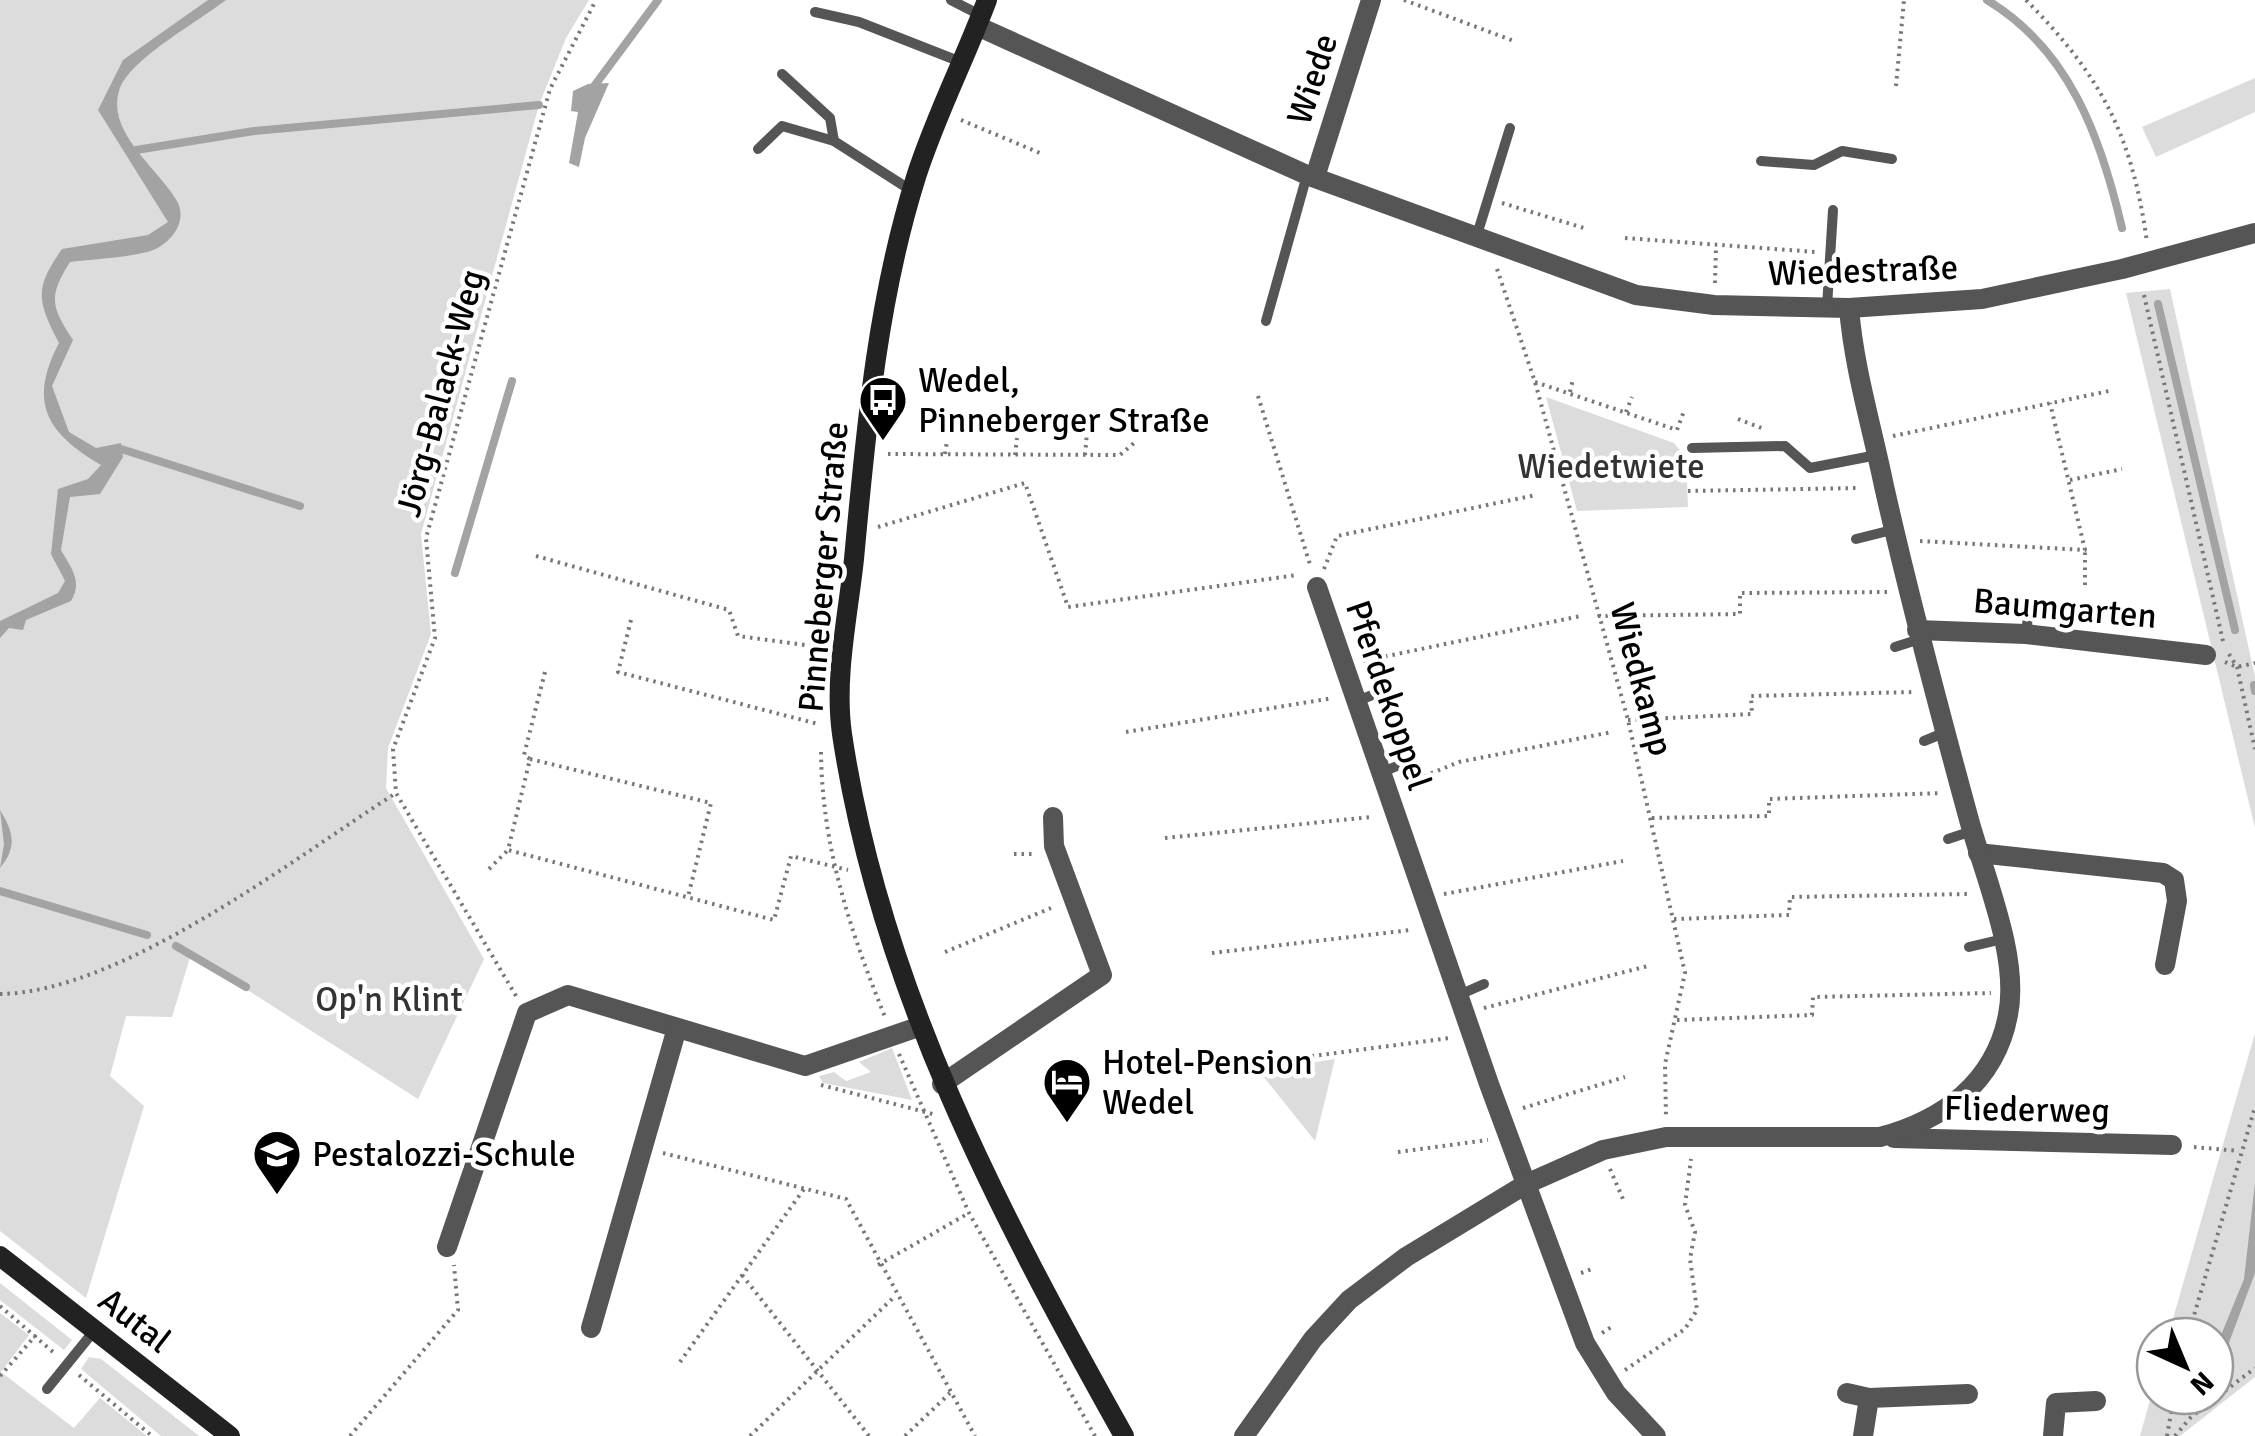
<svg xmlns="http://www.w3.org/2000/svg" width="2255" height="1436" font-family="Signika,sans-serif">
  <style>
    .green { fill: #dcdcdc }
    .water { fill: #a3a3a3 }
    .lines { fill: none; stroke-linecap: round; stroke-linejoin: round }
    .stream { stroke: #a3a3a3; stroke-width: 8 }
    .path { stroke: #777; stroke-width: 4; stroke-dasharray: 2.5 5; stroke-linecap: butt }
    .lane { stroke: #555; stroke-width: 10 }
    .street { stroke: #555; stroke-width: 20 }
    .secondary { stroke: #222; stroke-width: 20 }
    .labels { text-anchor: middle; stroke-width: 9; stroke-linejoin: round; paint-order: stroke }
    .street-label { font-size: 35px; fill: #000; stroke: #fff }
    .poi-label { font-size: 35px; fill: #000; stroke: #fff; text-anchor: start }
    .park-label { font-size: 35px; fill: #333; stroke: #fff }
  </style>
  <rect width="100%" height="100%" fill="#fff"/>
  <g class="green">
    <polygon points="0,0 589,0 566,38 539,105 421,534 431,634 388,748 386,788 484,959 418,1099 191,954 172,1017 126,1016 110,1076 144,1106 86,1298 0,1231"/>
    <polygon points="2255,78 2255,112 2156,157 2142,127"/>
    <polygon points="2170,289 2255,677 2255,828 2126,293"/>
    <polygon points="1546,397 1674,443 1686,458 1688,507 1577,511"/>
    <polygon points="2255,1033 2255,1377 2180,1436 2140,1436 2155,1382 2155,1396 2215,1396 2215,1336 2168,1336"/>
    <polygon points="892,1048 912,1100 823,1083 819,1076 834,1072 846,1081 871,1072 859,1062"/>
    <polygon points="1335,1059 1315,1141 1259,1071"/>
    <polygon points="0,1283 72,1340 64,1350 0,1300"/>
    <polygon points="0,1313 29,1335 1,1372 74,1428 100,1398 147,1436 0,1436"/>
    <polygon points="89,1357 101,1359 199,1436 161,1436 81,1369"/>
  </g>
  <g class="water">
    <path d="M208 0H226C199 21 132 58 120 88 104 131 158 168 177 201 189 223 168 247 147 252 122 258 95 259 70 262 48 297 51 306 73 340L52 386 69 432 96 448 121 443 123 457 100 494 70 497 61 550C71 568 83 581 71 601L26 620 23 630 9 628 0 638V621L58 593 65 581 51 554 58 489 88 479 101 465C46 433 28 402 59 343 37 300 34 289 62 249L148 235 168 222 98 110 123 60Z"/>
    <polygon points="609,83 585,138 579,167 569,163 578,112 571,111 573,91 588,84"/>
    <path d="M0 810C13 831 18 847 0 868L4 844Z"/>
    <polygon points="2255,1183 2255,1273 2221,1364 2215,1365 2215,1350 2244,1279"/>
  </g>
  <g class="lines">
    <g class="stream">
      <path d="M1987 0C2070 50 2101 138 2122 228"/>
      <polyline points="592,89 658,0"/>
      <polyline points="130,151 254,131 539,105"/>
      <polyline points="2158,304 2235,630"/>
      <polyline points="118,448 300,506"/>
      <polyline points="455,573 512,381"/>
      <polyline points="2254,685 2255,691"/>
      <polyline points="0,891 147,935"/>
      <polyline points="176,946 246,987"/>
    </g>
    <g class="path">
      <polyline points="1404,0 1514,41"/>
      <path d="M2026 0C2102 77 2132 135 2147 242"/>
      <polyline points="1896,86 1904,0"/>
      <polyline points="961,120 1040,153"/>
      <polyline points="1502,203 1584,228"/>
      <polyline points="1625,238 1816,252"/>
      <polyline points="1497,269 1535,382 1628,720 1685,973 1665,1064 1666,1117"/>
      <polyline points="1715,283 1716,247"/>
      <polyline points="2144,295 2223,641"/>
      <polyline points="1535,382 1677,430 1684,411"/>
      <polyline points="1570,392 1573,379"/>
      <polyline points="1258,396 1311,568"/>
      <polyline points="1626,412 1632,397"/>
      <polyline points="1738,419 1764,429"/>
      <polyline points="1893,436 2109,391"/>
      <polyline points="888,454 1120,455 1134,443"/>
      <polyline points="945,454 947,441"/>
      <polyline points="1015,455 1017,438"/>
      <polyline points="1085,455 1087,433"/>
      <polyline points="2070,480 2122,469"/>
      <polyline points="1688,491 1860,488"/>
      <polyline points="878,527 1025,483 1068,607 1297,575"/>
      <polyline points="1920,541 2085,550 2050,403"/>
      <polyline points="536,556 729,610 738,636 820,647"/>
      <polyline points="1324,569 1337,536 1536,495"/>
      <polyline points="2085,585 2085,550"/>
      <polyline points="1598,616 1740,614 1740,593 1888,592"/>
      <polyline points="631,620 618,672 818,724"/>
      <polyline points="2229,654 2237,667 2255,749"/>
      <polyline points="1363,661 1581,616"/>
      <polyline points="2225,662 2237,667 2255,663"/>
      <polyline points="545,672 524,755 530,759 508,850 774,920 791,856 848,870"/>
      <polyline points="1628,720 1752,714 1751,696 1914,692"/>
      <polyline points="1126,732 1333,698"/>
      <path d="M821 752C822 847 850 930 885 1017"/>
      <polyline points="530,759 711,803 688,897"/>
      <polyline points="1417,779 1459,762 1612,732"/>
      <polyline points="1652,818 1769,816 1769,799 1941,793"/>
      <polyline points="1165,838 1372,817"/>
      <polyline points="1014,854 1032,854"/>
      <polyline points="489,869 508,850"/>
      <polyline points="1444,894 1623,861"/>
      <polyline points="1674,919 1789,915 1790,897 1971,894"/>
      <polyline points="945,952 1051,908"/>
      <polyline points="1212,953 1411,930"/>
      <path d="M0 994C122 992 293 859 396 793"/>
      <polyline points="516,996 396,793 393,749 435,638 426,538 550,89 596,0"/>
      <polyline points="1484,1008 1648,966"/>
      <polyline points="1677,1020 1812,1015 1813,997 1991,993"/>
      <polyline points="899,1054 969,1213 1095,1436"/>
      <polyline points="1267,1062 1450,1038"/>
      <polyline points="821,1085 933,1114"/>
      <polyline points="1523,1108 1625,1077"/>
      <polyline points="2194,1147 2239,1151"/>
      <polyline points="1398,1152 1488,1140"/>
      <polyline points="663,1153 846,1199 975,1436"/>
      <polyline points="1610,1169 1623,1199"/>
      <polyline points="878,1265 969,1213"/>
      <polyline points="1581,1273 1592,1269"/>
      <polyline points="742,1275 869,1436"/>
      <polyline points="0,1306 53,1352"/>
      <polyline points="1602,1333 1613,1326"/>
      <polyline points="2188,1336 2255,1107"/>
      <polyline points="680,1362 804,1189"/>
      <polyline points="1625,1370 1685,1329 1697,1310 1690,1259 1695,1232 1685,1205 1691,1159"/>
      <polyline points="79,1375 152,1436"/>
      <polyline points="0,1376 36,1335"/>
      <polyline points="350,1436 458,1310 454,1265"/>
      <polyline points="750,1436 894,1297"/>
      <polyline points="905,1436 950,1393"/>
      <polyline points="2167,1436 2174,1396"/>
      <polyline points="2175,1436 2191,1417 2255,1368"/>
    </g>
    <g class="lane">
      <polyline points="951,0 980,15"/>
      <polyline points="815,12 859,22 961,62"/>
      <polyline points="782,74 830,118 834,141"/>
      <polyline points="758,149 782,126 834,141 912,191"/>
      <polyline points="1761,161 1814,165 1842,151 1892,159"/>
      <polyline points="1476,238 1510,128"/>
      <polyline points="1827,307 1833,210"/>
      <polyline points="1266,321 1307,175"/>
      <polyline points="1692,448 1785,446 1810,468 1877,455"/>
      <polyline points="1856,539 1892,530"/>
      <polyline points="2026,634 2028,616"/>
      <polyline points="1895,647 1920,639"/>
      <polyline points="1357,701 1380,692"/>
      <polyline points="1924,741 1946,732"/>
      <polyline points="1378,774 1409,761"/>
      <polyline points="1948,839 1972,831"/>
      <polyline points="1969,947 2003,939"/>
      <polyline points="1459,995 1484,984"/>
      <polyline points="47,1389 94,1331"/>
    </g>
    <g class="street">
      <polyline points="977,26 1307,175 1636,295 1714,305 1849,308 1982,299 2122,269 2255,233"/>
      <polyline points="1315,177 1371,0"/>
      <polyline points="1317,587 1489,1084 1585,1343 1616,1393 1656,1436"/>
      <polyline points="1917,630 2026,634 2206,655"/>
      <polyline points="1978,853 2163,873 2174,880 2177,901 2165,965"/>
      <polyline points="942,1084 1102,975 1054,846 1053,817"/>
      <polyline points="1894,1138 2172,1145"/>
      <polyline points="447,1247 527,1013 568,995 805,1066 921,1026"/>
      <polyline points="591,1328 677,1028"/>
      <polyline points="1847,1393 1869,1398"/>
      <path d="M1244 1436 1313 1339 1349 1300 1406 1257 1526 1184 1603 1150 1666 1137H1880C1943 1120 1995 1083 2008 1015 2020 956 1983 873 1968 816 1938 706 1909 597 1884 486 1872 427 1854 369 1849 308"/>
      <polyline points="1863,1436 1869,1398 1968,1394"/>
      <polyline points="2053,1436 2056,1403 2096,1401"/>
    </g>
    <g class="secondary">
      <path d="M987 0C965 59 935 117 916 177 877 301 866 430 854 559 848 615 834 678 842 734 880 989 1000 1214 1124 1436"/>
      <polyline points="0,1256 230,1436"/>
    </g>
  </g>
  <defs>
    <g id="bus-pin" transform="scale(2.5)"><path d="M0 17L-7.5 6A9.5 9.5 0 1 1 7.5 6Z" fill="#000" stroke="#fff"/><path d="M-5-6H5V4H4V6H2V4H-2V6H-4V4H-5ZM-3.5-4V0h7V-4ZM-3.5 1.2v1.5H-2V1.2ZM2 1.2v1.5H3.5V1.2Z" fill="#fff"/></g>
    <g id="hotel-pin" transform="scale(2.5)"><path d="M0 17L-7.5 6A9.5 9.5 0 1 1 7.5 6Z" fill="#000" stroke="#fff"/><path d="M-6-4.5h1.5V1H6V5H4.5V3h-9V5H-6ZM-4 0a1.8 1.8 0 1 1 3.6 0ZM.5 0V-2.5h3Q6-2.5 6 0Z" fill="#fff"/></g>
    <g id="school-pin" transform="scale(2.5)"><path d="M0 17L-7.5 6A9.5 9.5 0 1 1 7.5 6Z" fill="#000" stroke="#fff"/><path d="M0-5L7-2L0 1L-7-2ZM-4 1L0 2.5L4 1V4Q0 6-4 4Z" fill="#fff"/></g>
  </defs>
  <g fill-rule="evenodd">
    <use href="#bus-pin" x="883" y="400"/>
    <use href="#hotel-pin" x="1067" y="1082"/>
    <use href="#school-pin" x="277" y="1154"/>
  </g>
  <g class="labels">
    <g class="street-label">
      <text transform="translate(1312 79) rotate(-72)" y="12">Wiede</text>
      <text transform="translate(1863 270) rotate(-2)" y="12">Wiedestraße</text>
      <text transform="translate(440 393) rotate(-75)" y="12">Jörg-Balack-Weg</text>
      <text transform="translate(823 567) rotate(-85)" y="12">Pinneberger Straße</text>
      <text transform="translate(2065 608) rotate(5)" y="12">Baumgarten</text>
      <text transform="translate(1642 679) rotate(75)" y="12">Wiedkamp</text>
      <text transform="translate(1389 695) rotate(71)" y="12">Pferdekoppel</text>
      <text transform="translate(2027 1109) rotate(1)" y="12">Fliederweg</text>
      <text transform="translate(135 1320) rotate(38)" y="12">Autal</text>
    </g>
    <g class="poi-label">
      <text x="918" y="392">Wedel,<tspan x="918" dy="40">Pinneberger Straße</tspan></text>
      <text x="1102" y="1074">Hotel-Pension<tspan x="1102" dy="40">Wedel</tspan></text>
      <text x="312" y="1166">Pestalozzi-Schule</text>
    </g>
    <g class="park-label">
      <text x="1611" y="478">Wiedetwiete</text>
      <text x="389" y="1011">Op'n Klint</text>
    </g>
  </g>
  <g transform="translate(2185 1366) rotate(136)"><circle r="48" fill="#ffffff" stroke="#999999" stroke-width="2.5"/>
  <path d="M0-8L18 38L0 25L-18 38Z" fill="#000000"/>
  <text y="-15" font-size="28" font-weight="bold" text-anchor="middle" fill="#000000">N</text>
  </g>
</svg>
